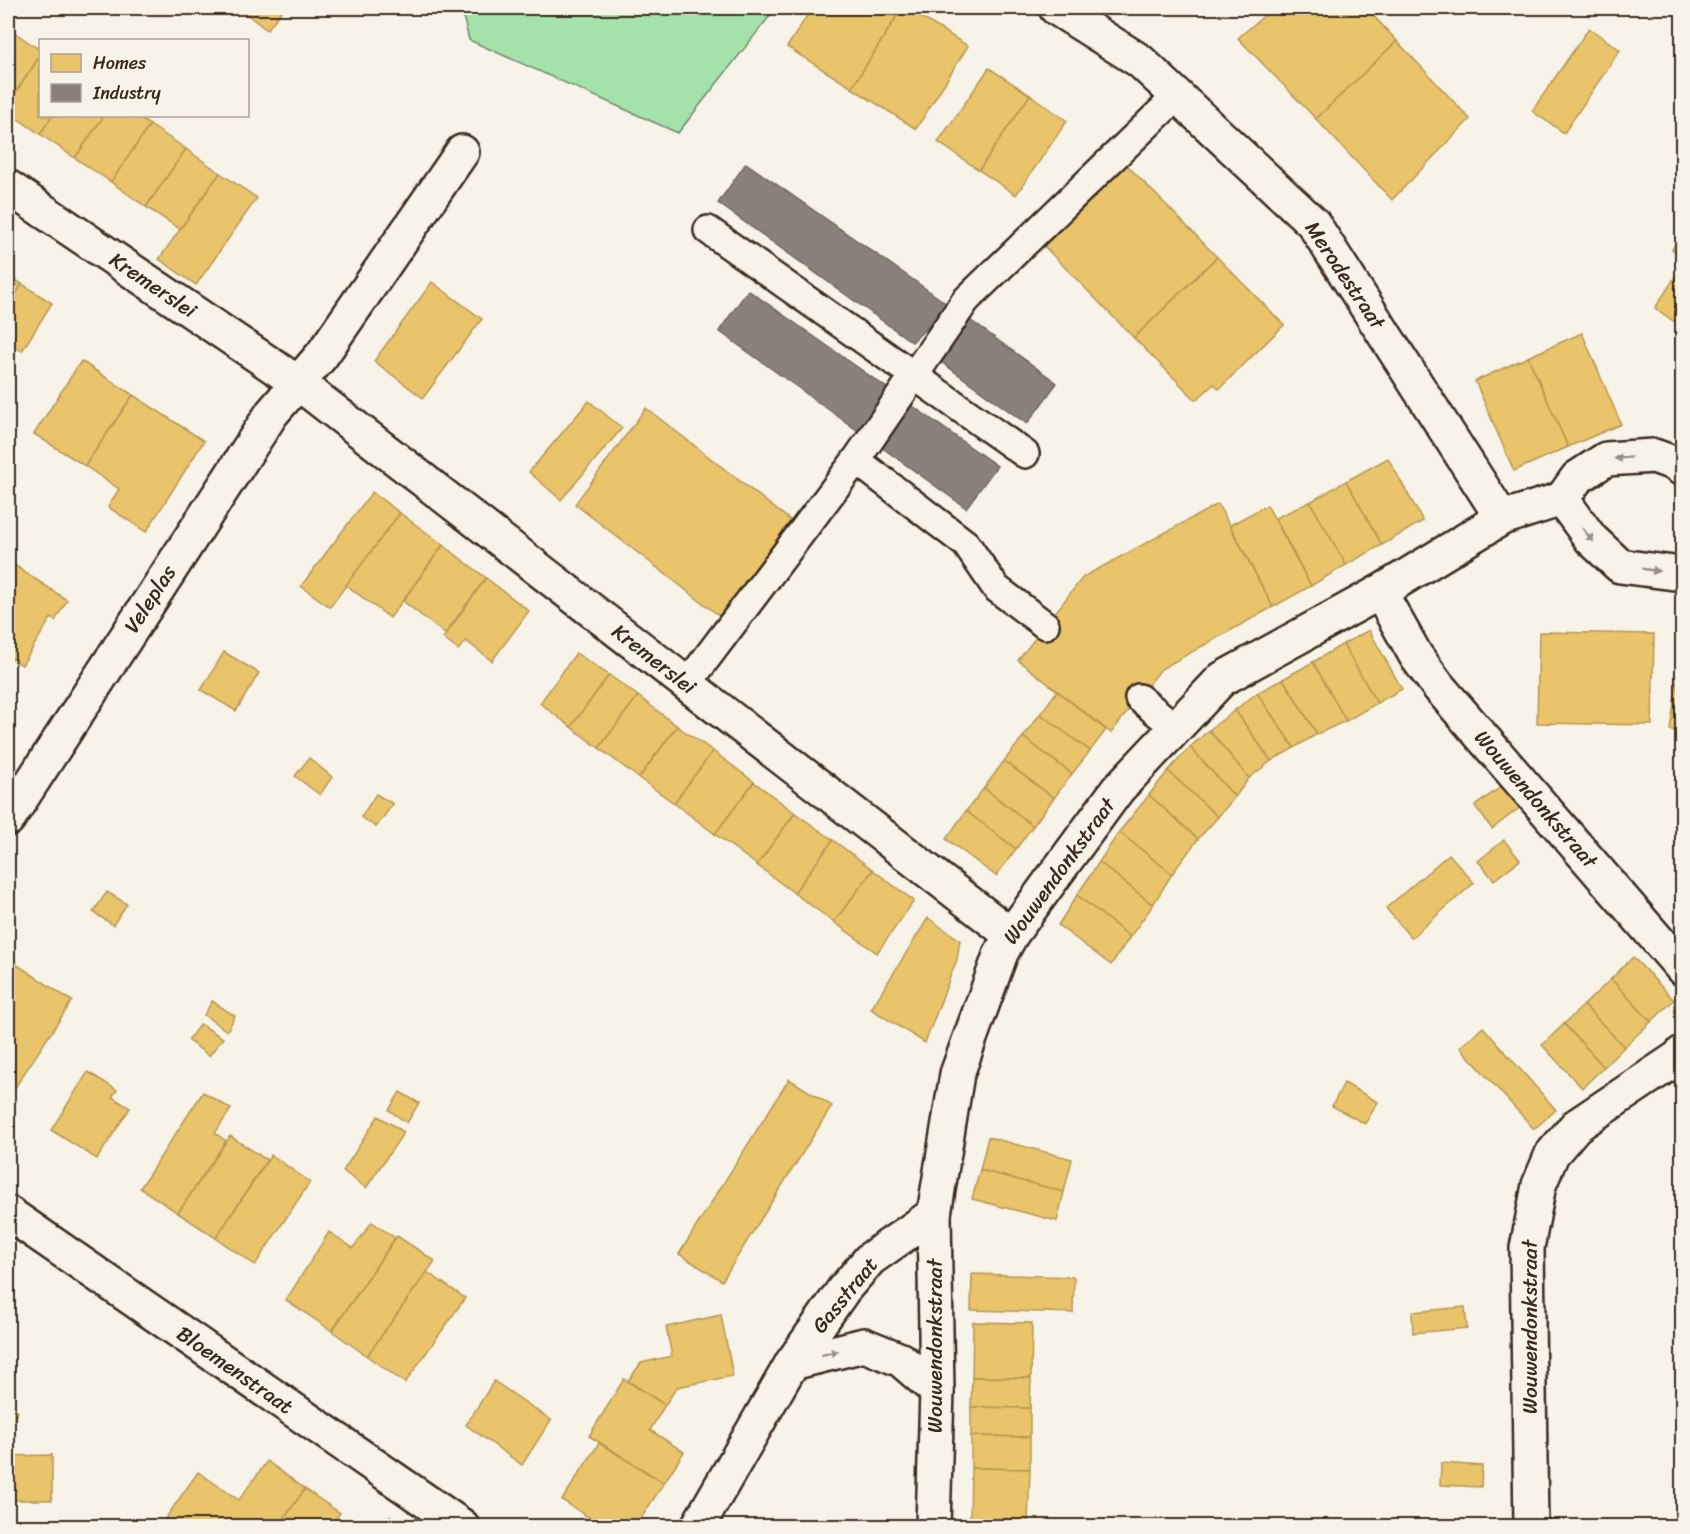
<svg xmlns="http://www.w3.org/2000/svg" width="1690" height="1534" font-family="Sriracha,sans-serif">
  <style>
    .green { fill: #a3e3ab; stroke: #6f8664; stroke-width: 1.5 }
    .homes { fill: #e9c46a; stroke: #b59653; stroke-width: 1.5 }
    .industry { fill: #8a817c; stroke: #726760; stroke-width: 1.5 }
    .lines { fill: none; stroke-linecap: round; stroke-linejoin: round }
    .lane-casing { stroke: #3b2a1e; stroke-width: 32 }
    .street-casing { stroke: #3b2a1e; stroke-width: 38 }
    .lane { stroke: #f7f3e8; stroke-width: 27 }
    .street { stroke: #f7f3e8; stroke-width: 33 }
    .oneway { fill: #998e83 }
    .labels { text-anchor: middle; stroke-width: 6; stroke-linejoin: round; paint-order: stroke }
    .street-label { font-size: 21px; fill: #3b2a1e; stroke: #f7f3e8 }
  </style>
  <rect width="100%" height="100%" fill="#f7f3e8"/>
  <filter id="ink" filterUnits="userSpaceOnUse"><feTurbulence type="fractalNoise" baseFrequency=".0167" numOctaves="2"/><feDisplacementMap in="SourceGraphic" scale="12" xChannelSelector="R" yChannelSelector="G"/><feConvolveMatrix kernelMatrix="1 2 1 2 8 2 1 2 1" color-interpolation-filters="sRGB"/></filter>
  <g filter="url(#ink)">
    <polygon class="green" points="461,8 776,8 678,133 469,40"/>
    <g class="homes">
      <polygon points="241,8 284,8 267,30 240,9"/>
      <polygon points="812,8 902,8 852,88 787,47"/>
      <polygon points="902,8 906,8 968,46 916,129 852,88"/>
      <polygon points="1273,8 1366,8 1397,41 1316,119 1238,38"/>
      <polygon points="8,28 40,50 40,56 8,104"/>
      <polygon points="1589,28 1620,50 1564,133 1532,111"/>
      <polygon points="1397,41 1470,119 1392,200 1316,119"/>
      <polygon points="40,56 40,116 52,116 40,134 8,112 8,104"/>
      <polygon points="989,68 1030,95 979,170 938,142"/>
      <polygon points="1030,95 1067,121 1016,195 979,170"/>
      <polygon points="52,116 104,116 75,158 40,134"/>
      <polygon points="104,116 136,116 150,125 111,182 75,158"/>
      <polygon points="150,125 186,149 146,207 111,182"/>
      <polygon points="186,149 220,173 180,229 146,207"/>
      <polygon points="1125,163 1217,257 1134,338 1041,243"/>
      <polygon points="220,173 257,198 196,285 159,259"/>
      <polygon points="1682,234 1682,257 1672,249"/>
      <polygon points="1217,257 1284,325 1219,389 1214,384 1196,400 1134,338"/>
      <polygon points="1682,266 1682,327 1655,308"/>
      <polygon points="8,275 22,284 8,307"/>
      <polygon points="432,282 482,319 423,398 374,361"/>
      <polygon points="22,284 52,303 22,351 10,344 8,349 8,307"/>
      <polygon points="1582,333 1621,424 1568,447 1528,357"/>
      <polygon points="1528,357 1568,447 1514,471 1475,381"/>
      <polygon points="81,361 133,395 85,466 34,434"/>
      <polygon points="133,395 204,441 146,532 108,507 119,489 85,466"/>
      <polygon points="589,401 622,428 561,500 529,472"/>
      <polygon points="646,408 795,524 722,618 575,504"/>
      <polygon points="1388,458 1423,521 1382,545 1346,481"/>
      <polygon points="1346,481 1382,545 1346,565 1310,502"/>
      <polygon points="372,492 400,513 330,607 301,586"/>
      <polygon points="1310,502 1346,565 1311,586 1275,518"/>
      <polygon points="1218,504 1273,607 1161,669 1111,733 1018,660 1083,577"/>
      <polygon points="1267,505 1311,586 1273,607 1230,525"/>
      <polygon points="400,513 443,545 390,618 346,585"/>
      <polygon points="443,545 486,578 445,634 403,601"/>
      <polygon points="8,561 67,600 55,621 51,618 22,665 8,656"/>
      <polygon points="486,578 529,611 492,661 466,641 458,650 443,638"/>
      <polygon points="1369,630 1402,689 1377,703 1343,644"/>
      <polygon points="1539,632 1654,634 1652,725 1537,723"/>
      <polygon points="1343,644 1377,703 1346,721 1313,662"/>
      <polygon points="1682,648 1682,732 1670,730"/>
      <polygon points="224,652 259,673 236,711 201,690"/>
      <polygon points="576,653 609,675 571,727 540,703"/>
      <polygon points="1313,662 1346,721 1317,734 1283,679"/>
      <polygon points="609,675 638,696 599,748 571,727"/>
      <polygon points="1283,679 1317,734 1294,748 1257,693"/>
      <polygon points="1057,691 1106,730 1090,751 1040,714"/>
      <polygon points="1257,693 1294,748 1271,761 1235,710"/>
      <polygon points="638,696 677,726 639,778 599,748"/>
      <polygon points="1235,710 1271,761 1249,778 1209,730"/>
      <polygon points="1040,714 1090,751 1072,774 1023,737"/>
      <polygon points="677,726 713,751 674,803 639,778"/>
      <polygon points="1209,730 1249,778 1235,797 1190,747"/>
      <polygon points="1023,737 1072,774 1054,798 1004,761"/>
      <polygon points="1190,747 1235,797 1218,817 1168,771"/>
      <polygon points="713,751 754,782 715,834 674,803"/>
      <polygon points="309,758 332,777 320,795 295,776"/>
      <polygon points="1004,761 1054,798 1033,826 984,788"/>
      <polygon points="1168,771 1218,817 1198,839 1149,795"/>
      <polygon points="754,782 795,813 757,865 715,834"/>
      <polygon points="1506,783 1523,805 1492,829 1475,806"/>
      <polygon points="984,788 1033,826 1016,849 966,811"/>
      <polygon points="376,794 393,804 376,827 361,817"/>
      <polygon points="1149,795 1198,839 1172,874 1119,832"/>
      <polygon points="966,811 1016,849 996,876 946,839"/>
      <polygon points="795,813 833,840 794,893 757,865"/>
      <polygon points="1119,832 1172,874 1153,905 1099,862"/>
      <polygon points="833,840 873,870 834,922 794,893"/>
      <polygon points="1504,840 1520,860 1494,880 1478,861"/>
      <polygon points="1449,854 1474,883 1411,938 1386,908"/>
      <polygon points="1099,862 1153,905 1130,937 1077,895"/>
      <polygon points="873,870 914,901 877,953 834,922"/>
      <polygon points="107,892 127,904 113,925 93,912"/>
      <polygon points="1077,895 1130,937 1111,965 1058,925"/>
      <polygon points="928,918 960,940 957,959 925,1043 871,1009"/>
      <polygon points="1633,957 1674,1000 1651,1022 1611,979"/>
      <polygon points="16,964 72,1001 8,1098 8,977"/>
      <polygon points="1611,979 1651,1022 1624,1047 1584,1005"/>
      <polygon points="212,1001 235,1016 227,1031 204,1015"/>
      <polygon points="1584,1005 1624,1047 1604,1067 1564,1024"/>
      <polygon points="200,1024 223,1038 209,1056 188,1040"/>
      <polygon points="1564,1024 1604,1067 1582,1088 1542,1045"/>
      <polygon points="1483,1027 1556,1110 1534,1129 1460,1047"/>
      <polygon points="88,1072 117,1090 112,1097 130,1108 97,1159 51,1130"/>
      <polygon points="789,1079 832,1106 722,1281 679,1254"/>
      <polygon points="1344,1083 1378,1102 1365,1124 1332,1106"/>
      <polygon points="203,1092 231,1109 215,1133 226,1141 178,1213 140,1188"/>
      <polygon points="400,1092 419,1103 407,1123 389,1110"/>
      <polygon points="378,1116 404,1132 366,1188 343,1171"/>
      <polygon points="230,1136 267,1160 216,1238 178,1213"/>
      <polygon points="988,1137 1072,1159 1064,1192 980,1170"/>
      <polygon points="271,1155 310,1182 255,1265 216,1238"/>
      <polygon points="980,1170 1064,1192 1057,1221 972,1199"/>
      <polygon points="372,1222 395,1238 332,1331 286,1300 329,1232 353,1248"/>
      <polygon points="397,1236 435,1261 367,1356 332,1331"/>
      <polygon points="427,1272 465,1298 405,1383 367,1356"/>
      <polygon points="972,1274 1074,1277 1073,1313 971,1310"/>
      <polygon points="1465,1307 1467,1328 1413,1333 1412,1312"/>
      <polygon points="721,1315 733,1376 677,1387 665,1405 628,1381 641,1363 672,1356 666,1327"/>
      <polygon points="973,1322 1032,1323 1031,1378 972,1377"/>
      <polygon points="972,1377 1031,1378 1030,1408 971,1407"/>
      <polygon points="624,1379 665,1405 650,1430 684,1452 664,1483 589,1436"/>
      <polygon points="494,1381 551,1420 522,1465 466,1425"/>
      <polygon points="8,1405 18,1412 8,1427"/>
      <polygon points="971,1407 1030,1408 1030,1437 971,1436"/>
      <polygon points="971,1436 1030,1437 1030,1469 971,1468"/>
      <polygon points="599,1443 664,1483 636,1526 602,1526 562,1500"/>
      <polygon points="52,1455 52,1500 8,1500 8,1456"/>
      <polygon points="267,1461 305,1489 279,1526 176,1526 165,1519 198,1472 239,1500"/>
      <polygon points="1441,1463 1482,1466 1481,1487 1440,1485"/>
      <polygon points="971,1468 1030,1469 1028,1523 970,1522"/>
      <polygon points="305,1489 340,1513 331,1526 279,1526"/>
      <polygon points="390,1516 405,1526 382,1526"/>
      <polygon points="970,1522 1028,1523 1028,1526 970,1526"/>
    </g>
    <g class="industry">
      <polygon points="746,163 939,298 949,306 912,342 718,203"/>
      <polygon points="748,290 891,391 861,433 719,331"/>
      <polygon points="970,320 1057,383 1027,424 940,361"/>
      <polygon points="910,404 997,466 966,508 880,446"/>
    </g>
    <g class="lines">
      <g class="lane-casing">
        <g id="lane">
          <polyline points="708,230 1025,454"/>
          <polyline points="856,460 966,544 996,588 1045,625"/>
          <polyline points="687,684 856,460 966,300 1177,96"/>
          <polyline points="1139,698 1176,728"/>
        </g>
      </g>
      <g class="street-casing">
        <g id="street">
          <polyline points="1056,8 1140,61 1313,223 1502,518"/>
          <polyline points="8,187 298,383 1011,935"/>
          <polyline points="1562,499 1591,539 1620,566 1682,574"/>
          <polyline points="1380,592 1416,656 1438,686 1682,968"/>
          <polyline points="8,819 272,413 322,355 462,152"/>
          <polyline points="8,1213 462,1526"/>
          <polyline points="934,1214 870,1259 844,1289 792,1363 864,1345 901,1360 937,1391"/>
          <polyline points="698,1526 792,1363"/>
          <polyline points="933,1526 937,1391 934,1214 957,1074 1001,953 1011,935 1118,789 1222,679 1380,592 1502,518 1562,499 1577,478 1606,459 1654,456 1679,465 1682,469"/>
          <polyline points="1531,1526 1527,1248 1539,1185 1552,1154 1576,1126 1679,1057 1682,1053"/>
        </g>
      </g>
      <use href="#lane" class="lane"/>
      <use href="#street" class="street"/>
    </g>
    <defs><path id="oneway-solid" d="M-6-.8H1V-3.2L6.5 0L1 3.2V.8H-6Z" transform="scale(1.5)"/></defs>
    <g class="oneway">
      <use href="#oneway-solid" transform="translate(1623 458) rotate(176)"/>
      <use href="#oneway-solid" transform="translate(1588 535) rotate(51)"/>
      <use href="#oneway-solid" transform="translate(1651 570) rotate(8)"/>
      <use href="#oneway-solid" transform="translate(830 1353) rotate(-14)"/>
    </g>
  </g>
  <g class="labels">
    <g class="street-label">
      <text transform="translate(1345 275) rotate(56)" y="7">Merodestraat</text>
      <text transform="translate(153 285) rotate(34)" y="7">Kremerslei</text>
      <text transform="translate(150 599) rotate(-57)" y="7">Veleplas</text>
      <text transform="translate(654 659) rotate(38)" y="7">Kremerslei</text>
      <text transform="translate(1536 799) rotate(49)" y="7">Wouwendonkstraat</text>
      <text transform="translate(1059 871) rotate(-54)" y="7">Wouwendonkstraat</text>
      <text transform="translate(845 1295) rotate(-51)" y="7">Gasstraat</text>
      <text transform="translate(1530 1327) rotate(-90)" y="7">Wouwendonkstraat</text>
      <text transform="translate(935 1346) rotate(-90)" y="7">Wouwendonkstraat</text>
      <text transform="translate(235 1370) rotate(35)" y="7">Bloemenstraat</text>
    </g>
  </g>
  <rect width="1690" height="1534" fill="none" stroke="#f7f3e8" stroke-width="30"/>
  <rect x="15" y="15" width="1660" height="1504" fill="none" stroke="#3b2a1e" stroke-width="2" filter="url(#ink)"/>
  <rect x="39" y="39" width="210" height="78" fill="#f7f3e8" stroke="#aca397" stroke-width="1.5"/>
  <rect x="51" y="54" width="30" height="18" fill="#e9c46a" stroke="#aca397" stroke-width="1.5"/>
  <text x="93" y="69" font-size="18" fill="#3b2a1e">Homes</text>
  <rect x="51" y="84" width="30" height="18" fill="#8a817c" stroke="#aca397" stroke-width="1.5"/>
  <text x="93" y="99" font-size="18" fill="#3b2a1e">Industry</text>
</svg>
